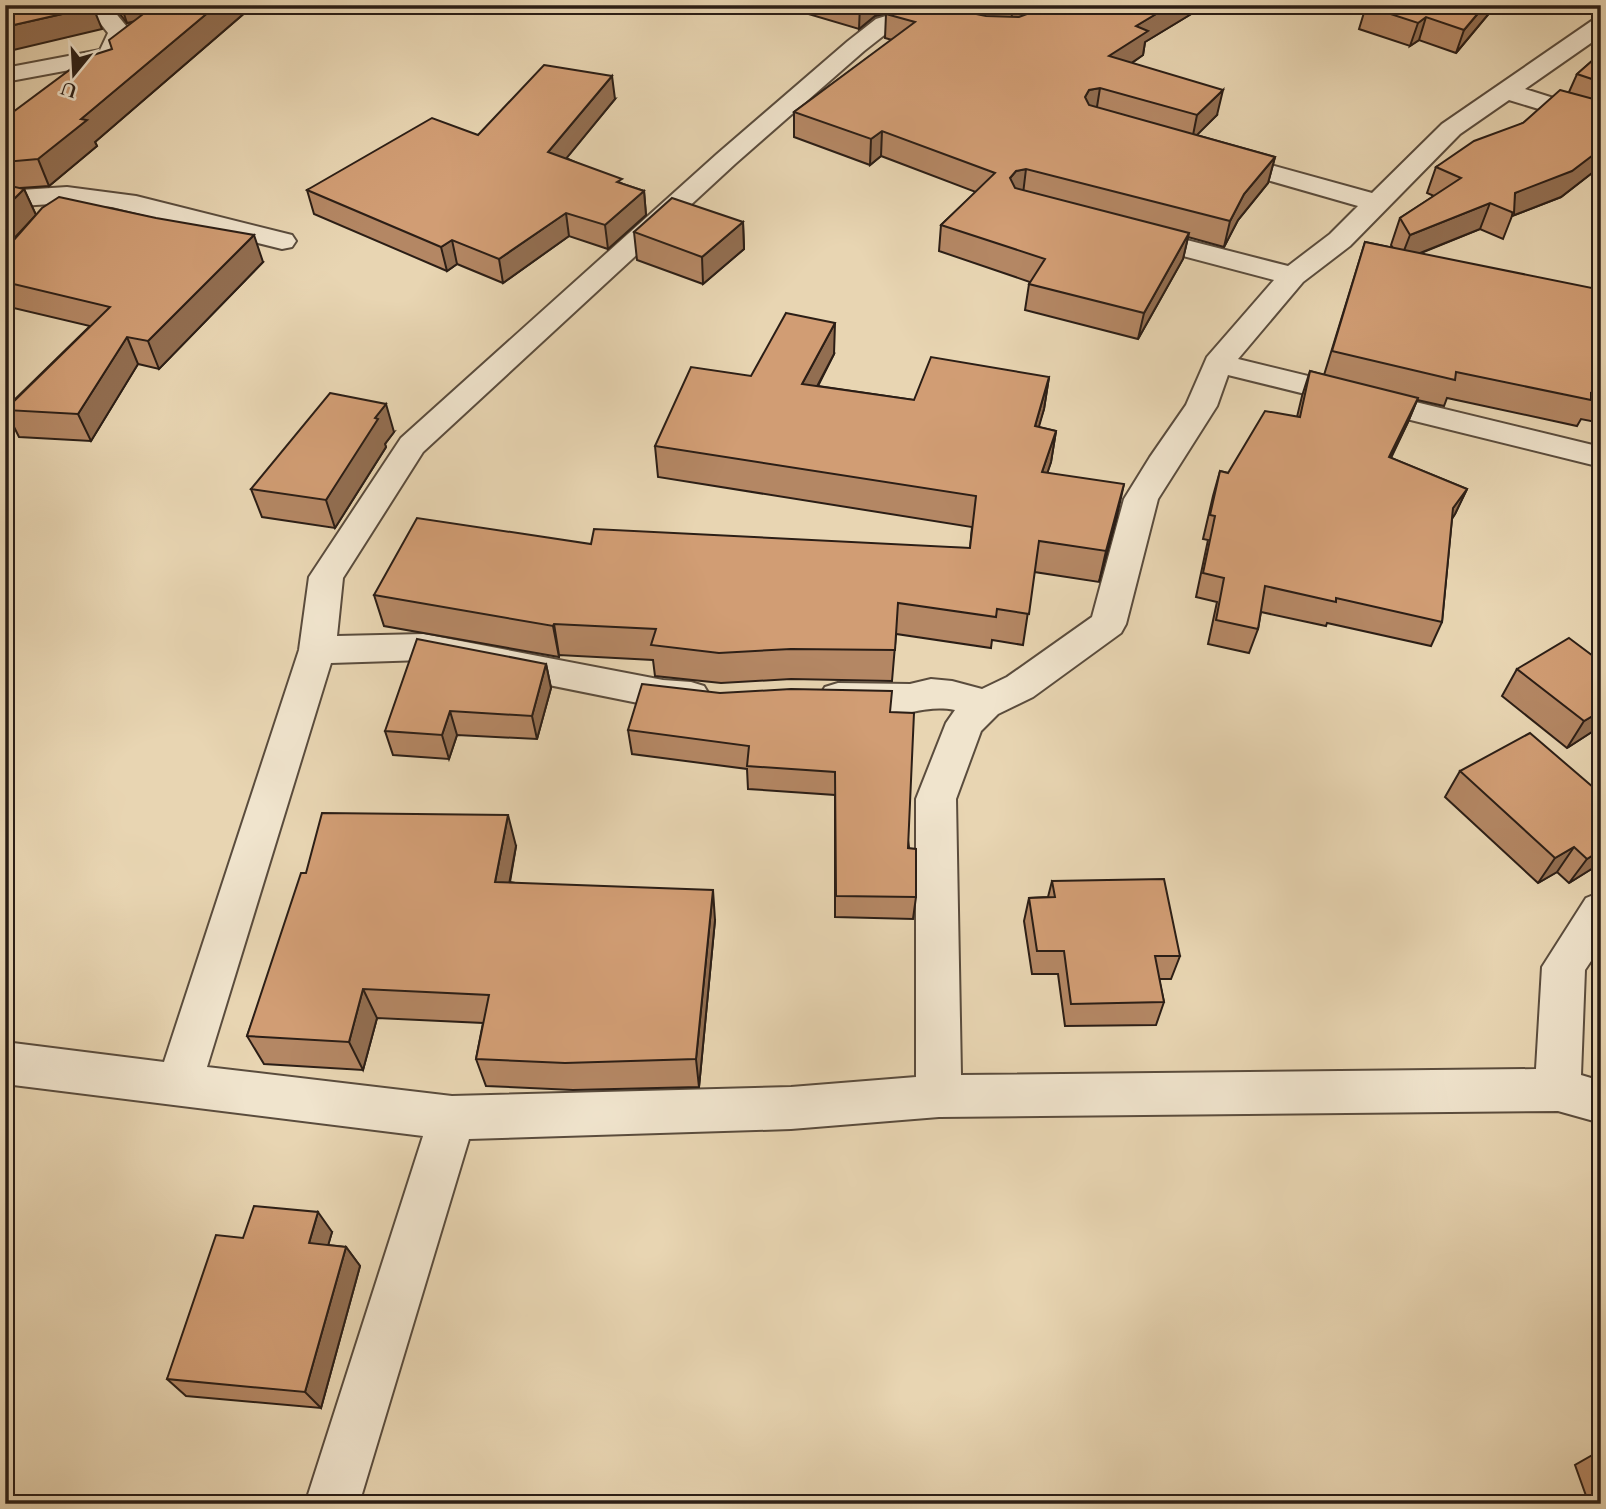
<svg xmlns="http://www.w3.org/2000/svg" width="1606" height="1509" font-family="Cardo,serif">
  <style>
    .lines { fill: none; stroke-linecap: round; stroke-linejoin: round }
    .minor-casing { stroke: #5a4c3d; stroke-width: 4 }
    .minor { fill: #f0e4cd; fill-rule: evenodd }
    .wall { fill: #b48764; stroke: #2b1e16; stroke-width: 2 }
    .shaded-wall { fill: #926e51; stroke: #2b1e16; stroke-width: 2 }
    .building { fill: #d19d74; stroke: #2b1e16; stroke-width: 2 }
  </style>
  <rect width="100%" height="100%" fill="#e8d5b2"/>
  <filter id="stains"><feTurbulence type="fractalNoise" baseFrequency=".00286" numOctaves="4"/><feColorMatrix values="0 0 0 0 .2 0 0 0 0 .09 0 0 0 0 .02 0 0 0 .5 -.17"/></filter>
  <radialGradient id="worn" r=".72"><stop offset=".6" stop-color="#630" stop-opacity="0"/><stop offset="1" stop-color="#630" stop-opacity=".3"/></radialGradient>
  <g class="lines">
    <g class="minor-casing">
      <g id="minor">
        <polygon points="86,5 109,5 132,33 117,60 14,137 5,139 5,120 75,69 5,82 5,68 100,50 108,33"/>
        <path d="M925 10 944 14 947 19 944 24 904 25 892 29 864 51 735 164 423 452 343 578 337 636 424 634 663 680 691 682 704 686 710 696 704 706 691 710 663 708 424 660 331 663 207 1067 452 1096 791 1087 916 1077V799L946 723 955 710C939 707 927 709 912 712 889 715 847 714 825 707L819 697 825 687 838 683 910 684 931 679 952 681 982 689 1007 677 1092 617 1124 499 1150 457 1186 405 1207 357 1274 280 1126 241 1122 235 1126 229 1136 227 1288 266 1330 234 1358 206 1211 164 1207 159 1211 154 1220 151 1372 193 1442 124 1593 20 1601 18V36L1525 89 1601 113V128L1509 100 1460 134 1350 246 1303 282 1238 359 1601 447V467L1228 375 1217 406 1158 499 1126 624 1121 633 1033 697 998 714 981 731 956 799 961 1075 1536 1069 1542 967 1586 898 1601 892V946L1585 970 1581 1075 1601 1081V1123L1558 1111 939 1117 791 1129 469 1139 359 1504H305L423 1136 5 1084V1042L164 1062 299 650 309 577 401 438 717 154 848 41 876 19 902 11Z"/>
        <polygon points="67,187 136,196 292,235 296,241 292,247 282,249 112,207 67,203 5,207 5,191"/>
      </g>
    </g>
    <use href="#minor" class="minor"/>
  </g>
  <g class="wall">
    <polygon points="113,5 247,5 248,10 95,142 97,146 49,186 20,188 24,189 36,215 263,262 159,369 138,364 91,441 19,437 5,409 90,326 5,306 5,250 34,217 5,248 5,118 112,49 133,22 127,23"/>
    <polygon points="778,5 1044,5 1026,15 1051,5 1206,5 1145,42 1143,55 1132,63 1217,115 1196,135 1275,157 1268,183 1238,220 1224,247 1188,237 1183,259 1138,339 1025,310 1029,284 1030,282 939,251 941,225 976,192 881,156 870,165 794,137 794,112 892,40 885,38 886,14 888,13 875,16 859,29"/>
    <polygon points="1496,5 1456,53 1419,40 1410,46 1359,29 1366,6"/>
    <polygon points="1601,53 1601,166 1561,197 1512,216 1503,239 1480,229 1421,253 1595,339 1601,340 1601,423 1581,419 1577,426 1447,398 1444,406 1417,400 1408,422 1391,458 1467,489 1455,514 1452,519 1442,622 1431,646 1327,623 1326,626 1261,612 1258,629 1249,653 1208,644 1217,602 1196,597 1208,540 1203,539 1213,496 1220,471 1228,473 1297,417 1302,396 1310,371 1324,375 1365,242 1393,248 1391,245 1400,218 1434,196 1427,193 1436,167 1523,123 1569,92 1577,74"/>
    <polygon points="615,99 566,158 623,184 644,191 646,215 608,249 569,236 503,283 457,264 447,271 314,214 307,190 478,135"/>
    <polygon points="743,222 744,249 703,284 637,260 634,232"/>
    <polygon points="834,354 818,386 914,400 1049,377 1044,409 1038,427 1056,431 1051,462 1047,473 1117,516 1099,582 1034,572 1023,645 992,640 991,648 896,634 892,681 791,679 721,683 655,676 653,660 559,655 559,657 384,626 374,595 591,544 970,548 972,527 658,477 655,446 751,376"/>
    <polygon points="394,432 385,444 386,447 335,528 262,517 251,489"/>
    <polygon points="546,664 551,688 537,739 457,735 449,759 393,755 385,731"/>
    <polygon points="1517,669 1601,726 1567,748 1502,696"/>
    <polygon points="720,693 890,712 916,897 913,919 835,917 835,795 748,789 747,769 632,754 628,730"/>
    <polygon points="1460,771 1601,863 1569,883 1557,872 1538,883 1445,797"/>
    <polygon points="516,846 510,882 715,920 699,1087 573,1090 486,1086 476,1059 483,1023 377,1018 363,1070 264,1064 247,1036 306,873"/>
    <polygon points="1052,881 1180,956 1171,979 1159,979 1164,1002 1156,1025 1065,1026 1058,974 1032,974 1024,921 1029,898 1048,897"/>
    <polygon points="1601,1185 1601,1197 1598,1187"/>
    <polygon points="332,1232 328,1245 346,1247 360,1266 321,1408 186,1396 167,1379 243,1238"/>
    <polygon points="1596,1453 1601,1453 1601,1504 1589,1504 1575,1465"/>
  </g>
  <g class="shaded-wall">
    <polygon points="121,5 189,5 190,9 127,23"/>
    <polygon points="217,5 247,5 248,10 95,142 97,146 49,186 38,159 81,119"/>
    <polygon points="860,5 902,5 902,8 875,16 859,29"/>
    <polygon points="1013,5 1044,5 1011,22"/>
    <polygon points="1171,5 1206,5 1145,42 1143,55 1105,81 1109,56 1136,26"/>
    <polygon points="1485,5 1496,5 1456,53 1464,30"/>
    <polygon points="93,7 102,29 5,52 5,27"/>
    <polygon points="1426,17 1419,40 1410,46 1418,23"/>
    <polygon points="612,76 615,99 552,176 548,152"/>
    <polygon points="1100,88 1096,113 1081,122 1085,97 1089,90"/>
    <polygon points="1223,90 1217,115 1192,140 1197,115"/>
    <polygon points="882,131 881,156 870,165 871,139"/>
    <polygon points="1601,149 1601,166 1561,197 1512,216 1515,193"/>
    <polygon points="1275,157 1268,183 1238,220 1224,247 1230,221 1244,194"/>
    <polygon points="1026,169 1023,194 1012,196 1010,178 1016,171"/>
    <polygon points="9,182 16,197 24,189 36,215 5,248 6,185"/>
    <polygon points="644,191 646,215 608,249 605,225"/>
    <polygon points="1490,203 1480,229 1400,261 1410,235"/>
    <polygon points="566,213 569,236 503,283 499,259"/>
    <polygon points="743,222 744,249 703,284 702,257"/>
    <polygon points="1189,233 1183,259 1138,339 1144,313"/>
    <polygon points="254,235 263,262 159,369 148,341"/>
    <polygon points="452,240 457,264 447,271 441,247"/>
    <polygon points="835,323 834,354 802,415 802,384"/>
    <polygon points="127,337 138,364 91,441 78,414"/>
    <polygon points="1049,377 1044,409 1030,458 1035,426"/>
    <polygon points="1418,398 1408,422 1379,481 1389,457"/>
    <polygon points="386,404 394,432 385,444 386,447 335,528 326,500 375,418"/>
    <polygon points="1056,431 1051,462 1037,504 1042,472"/>
    <polygon points="1124,484 1117,516 1099,582 1106,551"/>
    <polygon points="1467,489 1455,514 1441,533 1453,508"/>
    <polygon points="554,624 559,655 559,657 553,626"/>
    <polygon points="546,664 551,688 537,739 532,716"/>
    <polygon points="450,711 457,735 449,759 442,735"/>
    <polygon points="1601,711 1601,726 1567,748 1584,721"/>
    <polygon points="508,815 516,846 504,912 495,882"/>
    <polygon points="1574,847 1557,872 1538,883 1555,858"/>
    <polygon points="1601,850 1601,863 1569,883 1587,859"/>
    <polygon points="713,890 715,920 699,1087 696,1059"/>
    <polygon points="363,989 377,1018 363,1070 349,1042"/>
    <polygon points="318,1212 332,1232 323,1263 309,1243"/>
    <polygon points="346,1247 360,1266 321,1408 305,1392"/>
  </g>
  <g class="building">
    <polygon points="5,5 92,5 93,7 5,27"/>
    <polygon points="155,5 217,5 81,119 87,120 38,159 5,162 5,118 87,57 112,49 109,40"/>
    <polygon points="912,5 932,5 986,16 1019,17 1051,5 1171,5 1136,26 1148,31 1109,56 1223,90 1197,115 1100,88 1089,90 1085,97 1089,105 1275,157 1244,194 1230,221 1026,169 1016,171 1010,178 1015,188 1189,233 1144,313 1029,284 1045,259 941,225 995,173 882,131 871,139 794,112 915,22 886,14 894,7"/>
    <polygon points="1367,5 1485,5 1464,30 1426,17 1418,23 1366,6"/>
    <polygon points="1601,53 1601,82 1577,74"/>
    <polygon points="544,65 612,76 548,152 622,179 617,182 644,191 605,225 566,213 499,259 452,240 441,247 307,190 432,118 478,135"/>
    <polygon points="1560,90 1601,101 1601,149 1572,171 1515,193 1514,213 1490,203 1410,235 1400,218 1461,178 1436,167 1474,141 1523,123"/>
    <polygon points="5,182 9,182 6,185 24,189 5,208"/>
    <polygon points="59,197 156,218 254,235 148,341 127,337 78,414 5,410 110,307 5,282 5,250 42,208"/>
    <polygon points="672,198 743,222 702,257 634,232"/>
    <polygon points="1365,242 1597,289 1595,339 1601,340 1601,395 1591,393 1591,400 1456,372 1455,380 1332,351"/>
    <polygon points="786,313 835,323 802,384 914,400 931,357 1049,377 1035,426 1056,431 1042,472 1124,484 1106,551 1039,541 1029,614 997,609 996,617 898,603 895,650 791,649 719,653 651,645 656,629 554,624 553,626 374,595 417,518 591,544 594,529 970,548 976,496 655,446 691,367 751,376"/>
    <polygon points="1310,371 1418,398 1389,457 1467,489 1453,508 1442,622 1336,598 1336,602 1265,586 1258,629 1216,620 1224,578 1203,573 1215,516 1210,515 1220,471 1228,473 1265,411 1300,417"/>
    <polygon points="330,393 386,404 375,418 378,419 326,500 251,489"/>
    <polygon points="1569,638 1601,662 1601,711 1584,721 1517,669"/>
    <polygon points="417,639 546,664 532,716 450,711 442,735 385,731"/>
    <polygon points="642,684 720,693 791,689 892,691 890,712 914,713 908,848 916,849 916,897 836,896 835,772 747,766 749,746 628,730"/>
    <polygon points="1530,733 1601,794 1601,850 1587,859 1574,847 1555,858 1460,771"/>
    <polygon points="322,813 508,815 495,882 713,890 696,1059 565,1063 476,1059 489,995 363,989 349,1042 247,1036 301,873 306,873"/>
    <polygon points="1164,879 1180,956 1155,956 1164,1002 1071,1004 1064,951 1037,951 1029,898 1055,897 1052,881"/>
    <polygon points="254,1206 318,1212 309,1243 346,1247 305,1392 167,1379 216,1235 243,1238"/>
    <polygon points="1596,1453 1601,1453 1601,1467"/>
  </g>
  <rect width="1606" height="1509" fill="none" stroke="#e8d5b2" stroke-width="28"/>
  <rect x="7" y="7" width="1592" height="1495" fill="none" stroke="#2b1e16" stroke-width="3.5"/>
  <rect x="14" y="14" width="1578" height="1481" fill="none" stroke="#2b1e16" stroke-width="2"/>
  <g transform="translate(74 74) rotate(198)" stroke="#f0e4cd" stroke-width="5" paint-order="stroke">
  <path d="M0-5L12 26L0 18L-12 26Z" fill="#2b1e16"/>
  <text y="-10" font-size="19" font-weight="bold" text-anchor="middle" fill="#2b1e16">U</text>
  </g>
  <rect width="100%" height="100%" filter="url(#stains)"/>
  <rect width="100%" height="100%" fill="url(#worn)"/>
</svg>
